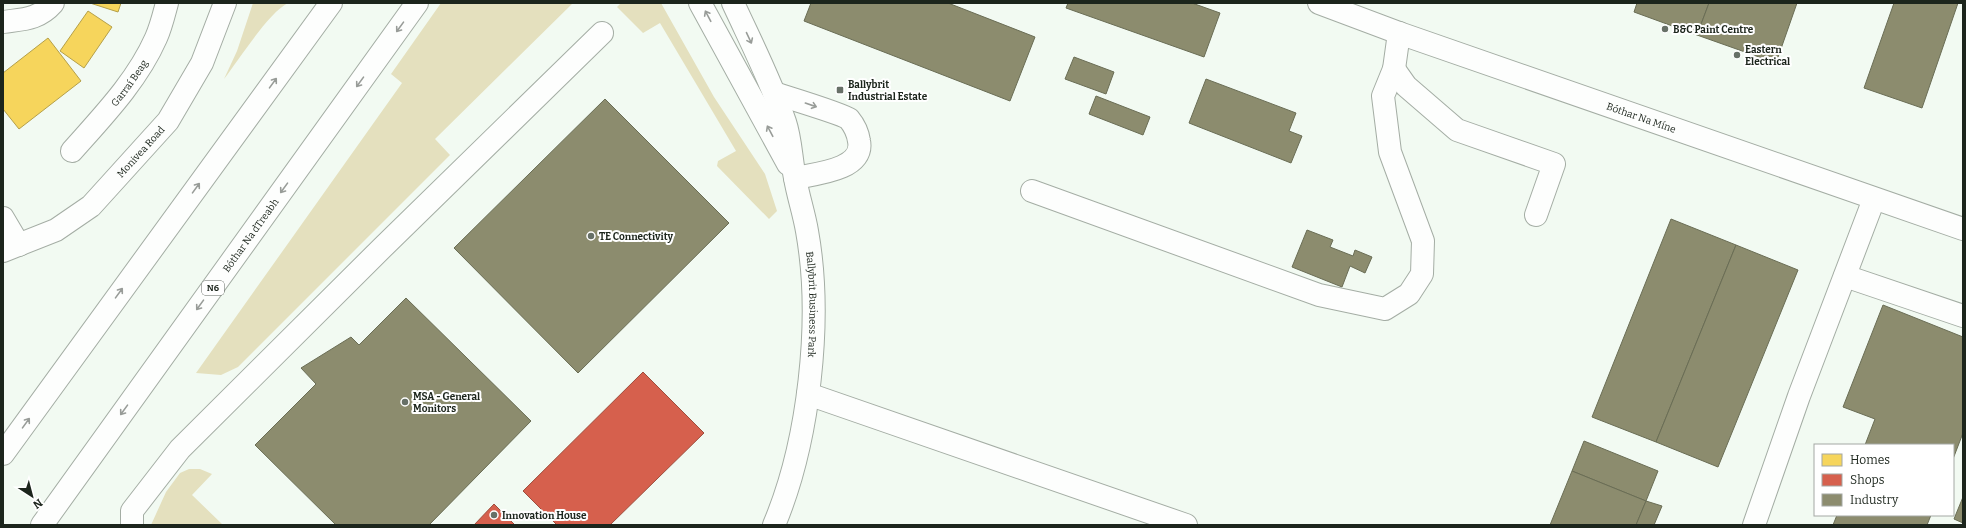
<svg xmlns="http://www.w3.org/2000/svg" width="1966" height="528" font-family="Bitter,serif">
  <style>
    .green { fill: #e4e0be }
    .homes { fill: #f6d55c; stroke: #b5a049 }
    .shops { fill: #d6604d; stroke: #9e4e3e }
    .industry { fill: #8c8c6e; stroke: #6a6d55 }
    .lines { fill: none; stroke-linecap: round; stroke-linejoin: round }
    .minor-casing { stroke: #a4ada4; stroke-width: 24 }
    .major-casing { stroke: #a4ada4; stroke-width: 24 }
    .highway-casing { stroke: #a4ada4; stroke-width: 24 }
    .minor { stroke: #fdfefd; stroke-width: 22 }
    .major { stroke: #fdfefd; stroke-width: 22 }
    .highway { stroke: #fdfefd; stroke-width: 22 }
    .oneway { stroke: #989c98 }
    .poi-dot { fill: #677067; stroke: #fff; stroke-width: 1.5 }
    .labels { text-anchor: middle; stroke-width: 4; stroke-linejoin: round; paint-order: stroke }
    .shield { fill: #fff; stroke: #606660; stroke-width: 1 }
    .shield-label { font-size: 9px; font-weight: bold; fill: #1c251c }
    .poi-label { font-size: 10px; font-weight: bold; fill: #1c251c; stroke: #fff; text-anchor: start }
    .street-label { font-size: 10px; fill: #1c251c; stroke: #fff }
  </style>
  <rect width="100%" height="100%" fill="#f2faf2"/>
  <g class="green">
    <path d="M253 3H288C269 12 238 61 224 79L237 51Z"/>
    <polygon points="441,3 573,3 435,139 450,155 238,367 221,375 196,373 402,83 391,74"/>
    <polygon points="621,3 661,3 714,97 765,174 777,211 769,219 717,166 718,161 736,151 660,23 643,33 617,7"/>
    <polygon points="189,469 200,469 212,474 192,495 222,524 151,525 166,492 180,473"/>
  </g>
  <g class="homes">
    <polygon points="90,3 121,3 118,12"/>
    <polygon points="88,11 112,27 84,68 60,51"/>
    <polygon points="48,38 81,81 19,129 3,109 3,73"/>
  </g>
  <g class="shops">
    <polygon points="643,372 704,433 610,525 557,525 523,491"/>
    <polygon points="494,504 515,525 474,525"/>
  </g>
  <g class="industry">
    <polygon points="811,3 948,3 1035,37 1010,101 804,21"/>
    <polygon points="1068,3 1192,3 1220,13 1204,57 1066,8"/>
    <polygon points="1637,3 1709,3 1697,35 1634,12"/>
    <polygon points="1709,3 1797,3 1776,63 1697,35"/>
    <polygon points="1894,3 1958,3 1922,108 1864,88"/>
    <polygon points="1074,57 1114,72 1106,94 1065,79"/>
    <polygon points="1206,79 1296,113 1289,131 1302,136 1291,163 1189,123"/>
    <polygon points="1096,96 1150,117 1143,135 1089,114"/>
    <polygon points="605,99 729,223 578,373 454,248"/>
    <polygon points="1671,219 1736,245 1656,442 1592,417"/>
    <polygon points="1307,230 1333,240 1330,247 1353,256 1355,250 1372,257 1365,273 1350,266 1342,287 1292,267"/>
    <polygon points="1736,245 1798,270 1718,467 1656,442"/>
    <polygon points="406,298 531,421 429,525 336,525 255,445 316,384 301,368 351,337 359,345"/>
    <polygon points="1883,305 1963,337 1963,433 1953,459 1953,445 1865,445 1875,419 1843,407"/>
    <polygon points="1584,441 1658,471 1646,501 1572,471"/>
    <polygon points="1572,471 1646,501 1636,525 1550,525"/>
    <polygon points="1963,497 1963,523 1954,519"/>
    <polygon points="1646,501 1662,506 1654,525 1636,525"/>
    <polygon points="1837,515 1931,515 1927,525 1833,525"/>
  </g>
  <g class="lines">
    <g class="minor-casing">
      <g id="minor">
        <polyline points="700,3 788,164"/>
        <path id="s1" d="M733 3C751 42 771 81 785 122 791 140 791 159 795 178 798 196 804 213 807 231 823 320 809 442 774 525"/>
        <path id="s2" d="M1319 3 1399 33 1963 229"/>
        <path d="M3 22C23 19 38 20 53 3"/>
        <polyline points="1394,69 1406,86 1457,130 1554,164 1536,215"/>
        <path d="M774 93C786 97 843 114 849 119 854 125 858 134 859 141 865 170 814 174 795 178"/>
        <path id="s3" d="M72 151C103 116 137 81 156 38 161 27 164 14 167 3"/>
        <polyline points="1032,191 1319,295 1385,309 1409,294 1422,274 1423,241 1390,152 1383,96 1394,69 1399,33"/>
        <polyline points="3,218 19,245"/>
        <polyline points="1845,276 1963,316"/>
        <polyline points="808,394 1186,525"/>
        <polyline points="132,525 132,511 180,449 382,248 602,33"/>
        <polyline points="1754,525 1799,396 1874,199"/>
      </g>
    </g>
    <g class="major-casing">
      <g id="major">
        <path id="s4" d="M3 251 56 230 91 206 168 121 202 63 225 3"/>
      </g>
    </g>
    <g class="highway-casing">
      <g id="highway">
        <polyline points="3,454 331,3"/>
        <path id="s5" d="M42 525 417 3"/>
      </g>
    </g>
    <use href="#minor" class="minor"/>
    <use href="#major" class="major"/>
    <use href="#highway" class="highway"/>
  </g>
  <defs><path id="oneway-shaft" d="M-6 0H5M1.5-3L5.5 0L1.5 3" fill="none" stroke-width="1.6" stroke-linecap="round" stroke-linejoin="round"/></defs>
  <g class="oneway">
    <use href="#oneway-shaft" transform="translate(708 16) rotate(-118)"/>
    <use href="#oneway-shaft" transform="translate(400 27) rotate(126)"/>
    <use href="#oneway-shaft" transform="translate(749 38) rotate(65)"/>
    <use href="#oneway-shaft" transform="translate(360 82) rotate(126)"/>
    <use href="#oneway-shaft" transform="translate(273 83) rotate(-54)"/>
    <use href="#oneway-shaft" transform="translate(811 105) rotate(19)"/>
    <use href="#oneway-shaft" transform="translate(770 131) rotate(-118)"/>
    <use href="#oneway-shaft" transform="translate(196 188) rotate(-54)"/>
    <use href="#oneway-shaft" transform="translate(284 188) rotate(126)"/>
    <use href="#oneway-shaft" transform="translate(119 293) rotate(-54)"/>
    <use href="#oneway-shaft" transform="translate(200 305) rotate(126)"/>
    <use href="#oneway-shaft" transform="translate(124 410) rotate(126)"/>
    <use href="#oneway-shaft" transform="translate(26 423) rotate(-54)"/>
  </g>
  <g class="poi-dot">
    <circle cx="1665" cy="29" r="4"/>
    <circle cx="1737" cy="55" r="4"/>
    <rect x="836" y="86" width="8" height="8" rx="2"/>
    <circle cx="591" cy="236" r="4"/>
    <circle cx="405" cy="402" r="4"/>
    <circle cx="494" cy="515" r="4"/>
  </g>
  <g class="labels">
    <rect class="shield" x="202" y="281" width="22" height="14" rx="3"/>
    <g class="shield-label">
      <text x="213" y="291">N6</text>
    </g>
    <g class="poi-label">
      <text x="1673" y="33">B&amp;C Paint Centre</text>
      <text x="1745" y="53">Eastern<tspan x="1745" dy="12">Electrical</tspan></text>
      <text x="848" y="88">Ballybrit<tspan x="848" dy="12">Industrial Estate</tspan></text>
      <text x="599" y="240">TE Connectivity</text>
      <text x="413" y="400">MSA - General<tspan x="413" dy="12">Monitors</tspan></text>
      <text x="502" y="519">Innovation House</text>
    </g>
    <g class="street-label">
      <text dy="4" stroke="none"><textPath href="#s3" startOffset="89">Garraí Beag</textPath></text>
      <text dy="4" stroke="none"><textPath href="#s2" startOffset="342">Bóthar Na Míne</textPath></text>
      <text dy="4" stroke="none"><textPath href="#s4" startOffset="173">Monivea Road</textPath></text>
      <text dy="4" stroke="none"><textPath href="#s5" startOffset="357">Bóthar Na dTreabh</textPath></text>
      <text dy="4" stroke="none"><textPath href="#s1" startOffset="315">Ballybrit Business Park</textPath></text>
    </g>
  </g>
  <rect width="1966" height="528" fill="none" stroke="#1c251c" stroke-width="8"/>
  <rect x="1814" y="444" width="140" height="72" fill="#ffffff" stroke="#a4a8a4"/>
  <rect x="1822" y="454" width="20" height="12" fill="#f6d55c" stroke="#a4a8a4"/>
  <text x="1850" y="464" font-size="12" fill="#1c251c">Homes</text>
  <rect x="1822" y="474" width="20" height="12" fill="#d6604d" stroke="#a4a8a4"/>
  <text x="1850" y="484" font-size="12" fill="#1c251c">Shops</text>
  <rect x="1822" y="494" width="20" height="12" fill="#8c8c6e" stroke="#a4a8a4"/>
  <text x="1850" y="504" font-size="12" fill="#1c251c">Industry</text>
  <g transform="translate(32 496) rotate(144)" stroke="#ffffff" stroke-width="3" paint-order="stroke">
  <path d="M0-3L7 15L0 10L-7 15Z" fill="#1c251c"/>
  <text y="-6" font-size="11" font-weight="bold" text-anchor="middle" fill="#1c251c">N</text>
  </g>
</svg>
